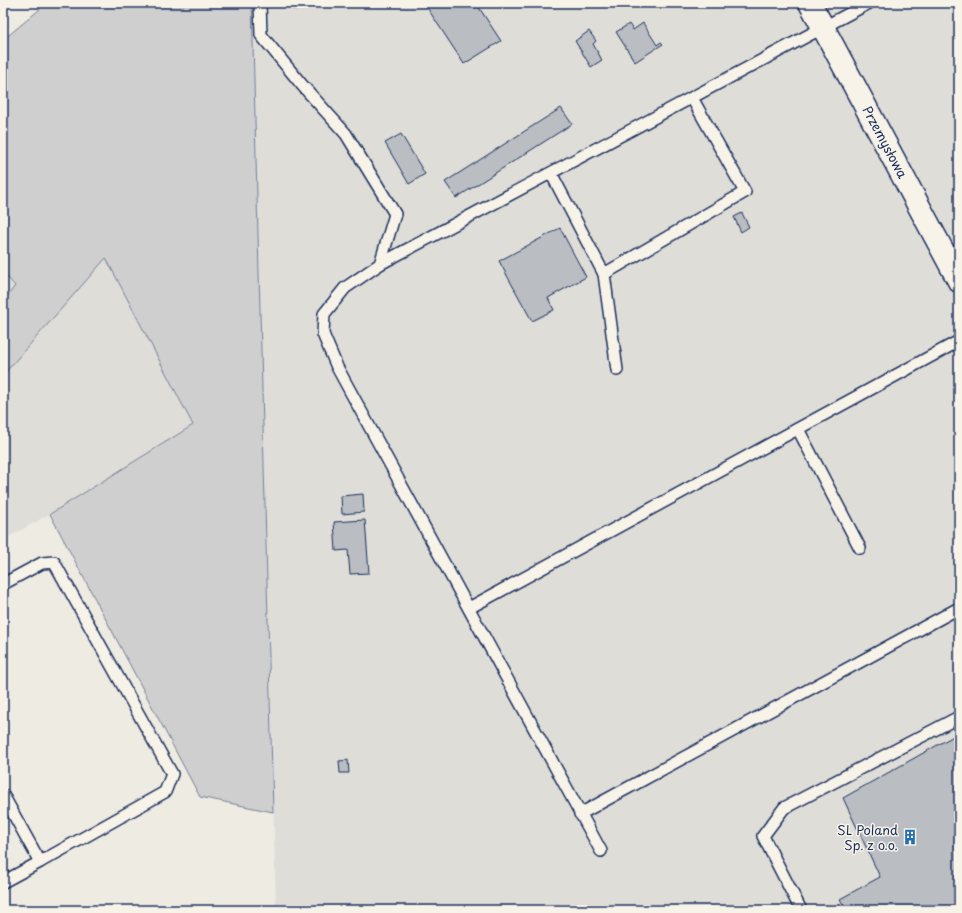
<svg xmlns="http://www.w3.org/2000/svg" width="962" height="913" font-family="'Playpen Sans',sans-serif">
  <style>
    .built { fill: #deddd8 }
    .green { fill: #cfcfcf; stroke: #757f96 }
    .building { fill: #babdc2; stroke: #1b2f5e }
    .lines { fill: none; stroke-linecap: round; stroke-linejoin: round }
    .lane-casing { stroke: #1b2f5e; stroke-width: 14 }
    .street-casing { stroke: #1b2f5e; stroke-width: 25 }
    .lane { stroke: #f7f3e8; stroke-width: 11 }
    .street { stroke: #f7f3e8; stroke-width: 22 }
    .labels { text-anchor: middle; stroke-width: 3; stroke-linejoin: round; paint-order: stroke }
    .street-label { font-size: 13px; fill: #1b2f5e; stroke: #f7f3e8 }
    .poi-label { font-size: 13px; fill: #1b2f5e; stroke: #f7f3e8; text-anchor: end }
  </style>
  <rect width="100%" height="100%" fill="#eeebe2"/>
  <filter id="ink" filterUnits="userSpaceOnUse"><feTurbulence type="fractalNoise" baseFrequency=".025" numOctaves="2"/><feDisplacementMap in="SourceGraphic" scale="8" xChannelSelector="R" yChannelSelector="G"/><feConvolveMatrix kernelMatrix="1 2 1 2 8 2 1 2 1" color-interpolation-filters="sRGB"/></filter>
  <g filter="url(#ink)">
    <g class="built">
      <polygon points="252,3 959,3 959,910 276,910"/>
      <polygon points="106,257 193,425 50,514 3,540 3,375"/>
      <polygon points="3,272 15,286 3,302"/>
    </g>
    <polygon class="green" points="42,3 252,3 273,812 200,797 50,514 193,425 106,258 3,375 3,302 15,286 3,272 3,40 40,9"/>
    <g class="building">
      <polygon points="291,3 312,3 313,8 292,9"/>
      <polygon points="424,3 476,3 501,41 464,64"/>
      <polygon points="643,23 657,45 661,42 663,44 635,62 616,32 629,24 633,30"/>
      <polygon points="589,31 596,41 593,44 602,60 591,67 575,41"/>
      <polygon points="561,108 572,124 456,198 445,182"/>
      <polygon points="401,134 425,174 409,184 385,143"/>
      <polygon points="742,213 749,227 741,232 734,217"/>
      <polygon points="560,228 586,277 548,298 554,310 532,321 499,261"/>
      <polygon points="363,494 364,512 342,514 341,496"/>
      <polygon points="365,520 369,573 350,574 348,550 336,551 334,522"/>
      <polygon points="959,733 959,910 846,910 840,899 880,877 843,798"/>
      <polygon points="348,760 349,773 340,773 339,761"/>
    </g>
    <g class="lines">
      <g class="lane-casing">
        <g id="lane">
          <polyline points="260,3 261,35 302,85 346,134 395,214 380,264"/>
          <polyline points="551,173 604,274 617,370"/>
          <polyline points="604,274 745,192 692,98"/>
          <polyline points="798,429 860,548"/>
          <polyline points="3,584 42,563 54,562 172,774 165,792 40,862"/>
          <polyline points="469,608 959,341"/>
          <polyline points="3,795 40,862 3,882"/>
          <polyline points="580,814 959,608"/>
          <polyline points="601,851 337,367 323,334 324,314 345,288 380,264 869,3"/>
          <polyline points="801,910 763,836 784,808 959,717"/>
        </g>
      </g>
      <g class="street-casing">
        <polyline id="street" points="810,3 959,281"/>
      </g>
      <use href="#lane" class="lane"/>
      <use href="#street" class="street"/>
    </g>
  </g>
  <defs>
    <g id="building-bare" transform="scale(1.2)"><path d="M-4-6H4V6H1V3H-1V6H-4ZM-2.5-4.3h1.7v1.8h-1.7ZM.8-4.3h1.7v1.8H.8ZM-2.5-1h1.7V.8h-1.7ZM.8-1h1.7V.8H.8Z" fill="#1f6fb2" stroke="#f7f3e8" stroke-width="2.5" paint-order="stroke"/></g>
  </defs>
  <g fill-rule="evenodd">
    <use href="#building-bare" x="910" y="837"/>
  </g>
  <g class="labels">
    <g class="street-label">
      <text transform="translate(885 142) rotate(62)" y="5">Przemysłowa</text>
    </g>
    <g class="poi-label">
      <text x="898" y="835">SL Poland<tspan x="898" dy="15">Sp. z o.o.</tspan></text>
    </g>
  </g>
  <rect width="962" height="913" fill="none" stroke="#f7f3e8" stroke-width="16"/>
  <rect x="8" y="8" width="946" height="897" fill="none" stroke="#1b2f5e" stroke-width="1.5" filter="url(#ink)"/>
</svg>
